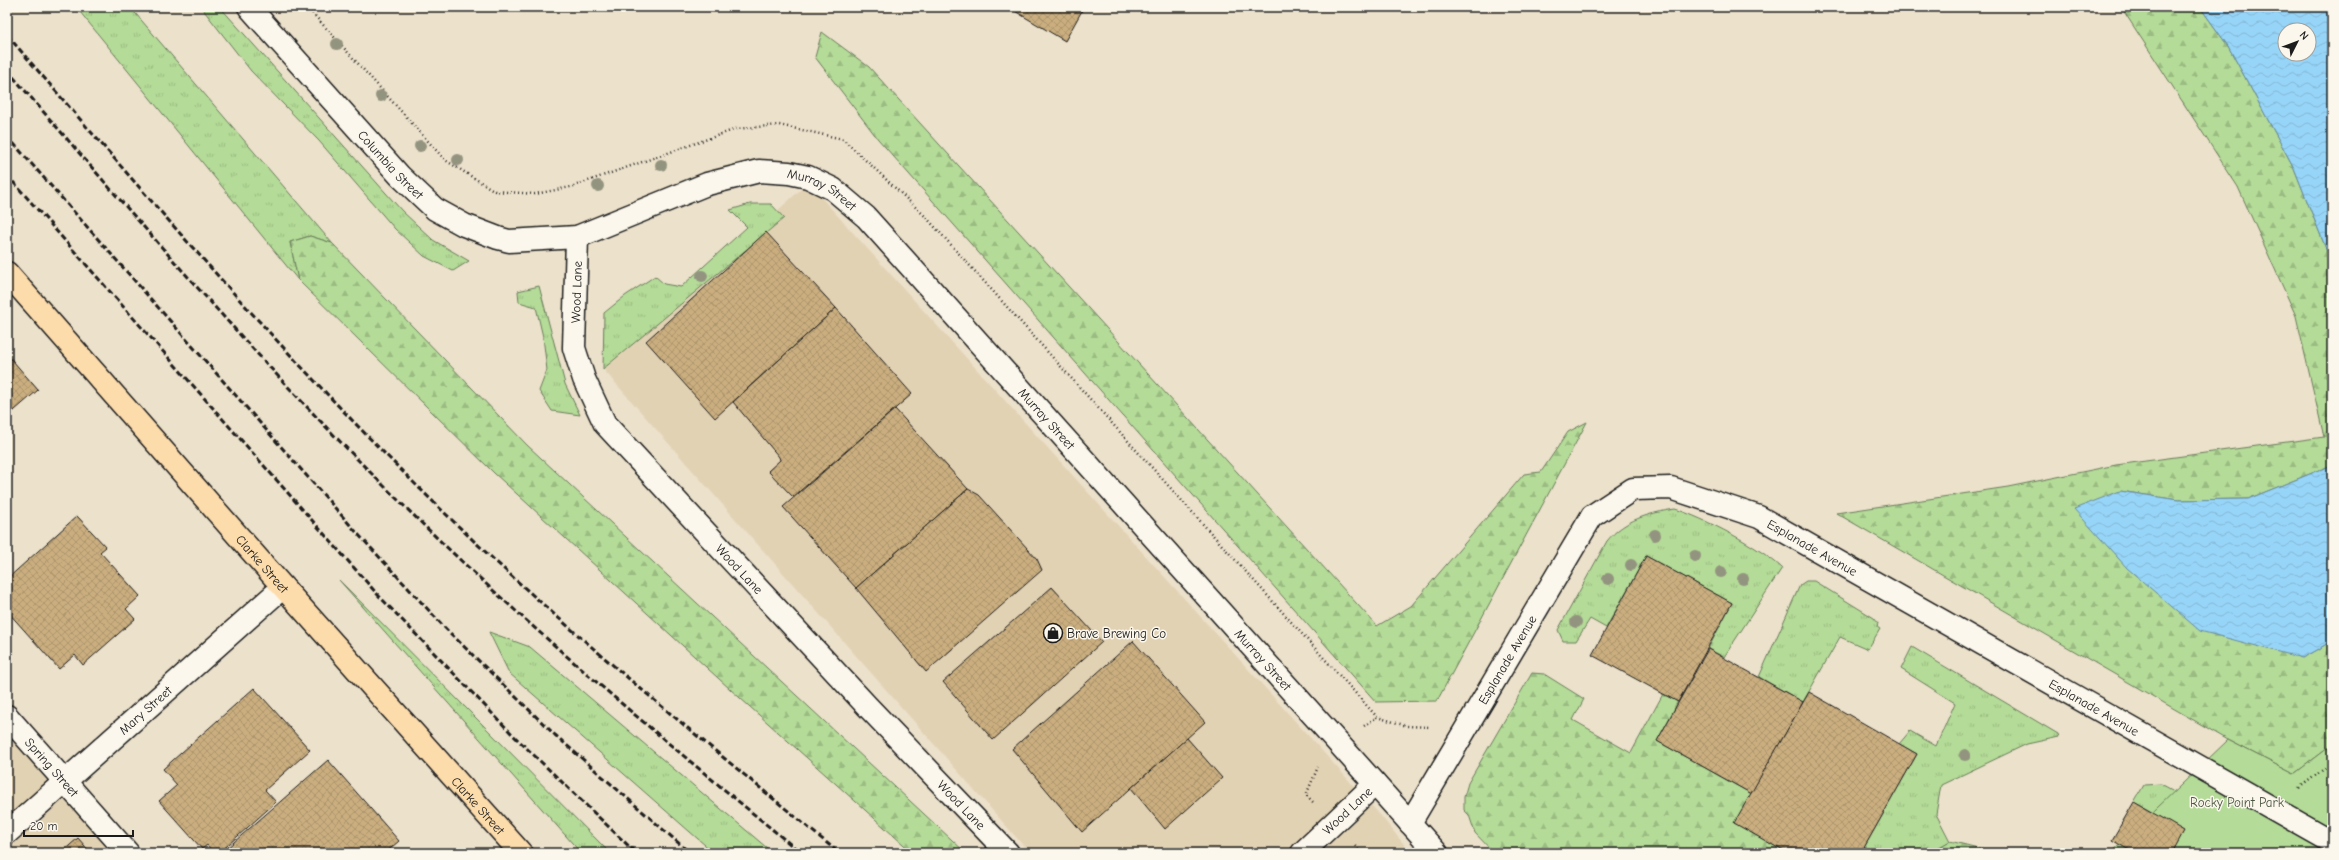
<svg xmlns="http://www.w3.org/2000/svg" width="2339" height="860" font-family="'Comic Neue',sans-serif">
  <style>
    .built { fill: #e2d2b4 }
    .grass { fill: url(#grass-tufts); stroke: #687c5a }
    .forest { fill: url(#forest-firs); stroke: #687c5a }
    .park { fill: #b4db97; stroke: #687c5a }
    .water { fill: url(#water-waves); stroke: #668ba0; fill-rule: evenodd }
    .building { fill: url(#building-cross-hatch); stroke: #1c1c1c }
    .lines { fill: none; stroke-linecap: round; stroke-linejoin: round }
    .minor-casing { stroke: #1c1c1c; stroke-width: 25 }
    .major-casing { stroke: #1c1c1c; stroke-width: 25 }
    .path { stroke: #1c1c1c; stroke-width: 2.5; stroke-dasharray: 1 3; stroke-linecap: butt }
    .minor { stroke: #fbf7ec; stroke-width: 22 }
    .major { stroke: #fddcac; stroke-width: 22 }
    .rail { stroke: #1c1c1c; stroke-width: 3; stroke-dasharray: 6 3; stroke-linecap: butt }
    .tree { fill: #93947f }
    .labels { text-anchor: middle; stroke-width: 3; stroke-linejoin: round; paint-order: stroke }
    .street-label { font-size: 13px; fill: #1c1c1c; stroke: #fbf7ec }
    .poi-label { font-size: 13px; fill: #1c1c1c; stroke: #fbf7ec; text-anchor: start }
    .park-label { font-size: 13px; fill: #4a5541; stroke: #fbf7ec }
  </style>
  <defs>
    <pattern id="grass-tufts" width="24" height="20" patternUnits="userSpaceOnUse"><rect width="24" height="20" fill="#b4db97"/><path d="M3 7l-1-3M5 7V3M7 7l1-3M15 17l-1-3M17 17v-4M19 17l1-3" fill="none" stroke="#9abb82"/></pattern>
    <pattern id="forest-firs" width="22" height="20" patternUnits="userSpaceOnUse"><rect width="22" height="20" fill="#b4db97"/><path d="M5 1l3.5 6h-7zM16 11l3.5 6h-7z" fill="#9abb82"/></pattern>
    <pattern id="water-waves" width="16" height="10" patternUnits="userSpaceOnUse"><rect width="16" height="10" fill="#97d5f8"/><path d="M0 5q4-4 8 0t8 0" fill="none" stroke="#82b6d4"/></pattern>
    <pattern id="building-cross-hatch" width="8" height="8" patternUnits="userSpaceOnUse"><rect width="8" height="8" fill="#caae7f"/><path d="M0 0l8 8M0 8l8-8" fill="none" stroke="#ad956d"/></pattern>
  </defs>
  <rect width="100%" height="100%" fill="#ece1cb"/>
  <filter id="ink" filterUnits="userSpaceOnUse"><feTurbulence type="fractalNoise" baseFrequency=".025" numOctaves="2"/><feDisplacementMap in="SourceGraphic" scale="8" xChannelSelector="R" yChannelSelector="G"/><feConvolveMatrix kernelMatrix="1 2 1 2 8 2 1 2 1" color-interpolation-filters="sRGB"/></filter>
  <g filter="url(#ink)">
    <g class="built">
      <polygon points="808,183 1381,816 1411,853 1030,853 603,369"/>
      <polygon points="7,725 119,853 7,853"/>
    </g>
    <g class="grass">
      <polygon points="76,7 130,7 332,243 310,236 290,242 298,280"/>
      <polygon points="201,7 220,7 402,211 433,240 469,261 453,271 424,256 395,229 319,141 251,71"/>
      <polygon points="750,204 771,204 784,218 603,369 604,313 625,296 655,276 664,284 681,287 747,227 730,210"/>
      <polygon points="539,286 565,384 580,415 552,411 539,391 547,370 543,337 536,307 519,302 518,291"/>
      <path d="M1675 509C1704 518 1760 547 1782 568L1724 657 1708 649 1732 603 1646 556 1606 628 1590 619 1576 641H1563L1558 630 1607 541C1624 520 1649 513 1675 509Z"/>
      <polygon points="339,580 610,853 581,853"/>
      <polygon points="1806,581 1814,581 1874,618 1878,623 1877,627 1880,629 1868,649 1840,637 1803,702 1759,677 1800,585"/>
      <polygon points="489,632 530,647 773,853 714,853 509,673"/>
      <polygon points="1912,647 2058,734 2059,737 2027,744 1941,785 1936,814 1950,841 1929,853 1861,853 1917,754 1899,744 1910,731 1936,746 1955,703 1901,669"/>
      <polygon points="2161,784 2266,841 2263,853 2214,847 2134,802 2144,785"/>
    </g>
    <g class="forest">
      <polygon points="2121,7 2200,7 2228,46 2294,168 2332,264 2332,465 2248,499 2178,500 2120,491 2302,658 2332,641 2332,745 2294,774 2228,740 1836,513 2008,487 2116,465 2324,437 2296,316 2238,187"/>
      <polygon points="822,32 869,67 1377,626 1411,606 1524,474 1541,472 1568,432 1587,422 1437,701 1376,702 878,139 815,57"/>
      <polygon points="310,236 332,243 527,445 966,853 913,853 730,689 494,473 298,280 290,242"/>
      <polygon points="1532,673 1544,674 1584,699 1573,720 1631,753 1663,694 1678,702 1657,741 1752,794 1735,823 1787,853 1494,853 1475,833 1469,815 1464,810 1464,797 1468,783"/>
      <polygon points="1950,841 1998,853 1929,853"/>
    </g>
    <polygon class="park" points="2228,740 2294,774 2332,745 2332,853 2110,853"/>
    <g class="water">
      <path d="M2200 7H2332V264L2294 168 2228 46ZM2285 30H2309V54H2285Z"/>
      <polygon points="2332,465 2332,641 2302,658 2200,631 2127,568 2074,509 2120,491 2178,500 2248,499"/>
    </g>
    <g class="building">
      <polygon points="1008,7 1084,7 1065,41"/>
      <polygon points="766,232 836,308 715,418 646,341"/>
      <polygon points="836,308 912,394 793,497 768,471 780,460 779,457 733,402"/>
      <polygon points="7,354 38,390 7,417"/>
      <polygon points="895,409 968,489 856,588 783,507"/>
      <polygon points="968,489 979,495 1037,559 1042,570 926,672 856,588"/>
      <polygon points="77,516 106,547 100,552 140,596 126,609 135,619 83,665 75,655 59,669 7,611 7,579"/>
      <polygon points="1646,556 1732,603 1678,702 1592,655"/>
      <polygon points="1052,587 1102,642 993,740 943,682"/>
      <polygon points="1133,641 1205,722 1082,832 1012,749"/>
      <polygon points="1708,649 1803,702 1752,794 1657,741"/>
      <polygon points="254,688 310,750 265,790 276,802 219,853 214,853 207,845 202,849 159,801 177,785 163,769"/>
      <polygon points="1809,692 1917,754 1861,853 1787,853 1734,823"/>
      <polygon points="1187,738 1222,778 1165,829 1131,788"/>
      <polygon points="328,760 399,841 385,853 230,853 226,849"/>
      <polygon points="2134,802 2184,831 2172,853 2134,853 2112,840"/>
      <polygon points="78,838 91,853 61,853"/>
    </g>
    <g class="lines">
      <g class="minor-casing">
        <g id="minor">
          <path id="s1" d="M249 7 400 176 435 209 464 225 498 238 509 241 577 237 707 184 759 171 789 173 808 177 833 189 866 217 1437 853"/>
          <path id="s2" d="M577 237 574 348 584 379 605 424 868 707 1008 853"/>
          <path id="s3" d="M7 716 128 853"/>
          <path id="s4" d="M1410 823 1592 516 1633 489 1671 488 1759 517 2332 842"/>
          <path id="s5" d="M7 833 283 587"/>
          <path id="s6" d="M1302 853 1375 784"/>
        </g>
      </g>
      <g class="major-casing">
        <g id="major">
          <path id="s7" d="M7 273 283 587 521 853"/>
        </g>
      </g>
      <g class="path">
        <polyline points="307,7 445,160 495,191 535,194 571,187 736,129 779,125 843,139 925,216 1377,717 1407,726 1431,727"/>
        <polyline points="1364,726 1377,717"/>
        <polyline points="2299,788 2332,763"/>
        <polyline points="1313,802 1306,795 1318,767"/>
        <polyline points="1355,846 1361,853"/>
      </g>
      <use href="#minor" class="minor"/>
      <use href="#major" class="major"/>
      <g class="rail">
        <path d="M7 35C150 200 294 368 452 520 574 638 708 744 839 853"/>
        <path d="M7 70C131 212 254 357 388 490 518 620 659 736 801 853"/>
        <polyline points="7,136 358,534 447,630 555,735 690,853"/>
        <polyline points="7,175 379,596 515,737 636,853"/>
      </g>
    </g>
    <g class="tree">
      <circle cx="337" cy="44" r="6"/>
      <circle cx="381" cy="96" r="6"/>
      <circle cx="420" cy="146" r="6"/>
      <circle cx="458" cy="160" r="6"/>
      <circle cx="661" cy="165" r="6"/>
      <circle cx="598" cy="186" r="6"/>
      <circle cx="702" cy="276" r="6"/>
      <circle cx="1655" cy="535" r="6"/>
      <circle cx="1695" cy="556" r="6"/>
      <circle cx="1631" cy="565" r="6"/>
      <circle cx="1721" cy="572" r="6"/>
      <circle cx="1608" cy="579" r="6"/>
      <circle cx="1743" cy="579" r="6"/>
      <circle cx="1576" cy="622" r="6"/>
      <circle cx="1965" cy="755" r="6"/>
    </g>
  </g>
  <defs>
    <g id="shop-ring" transform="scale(1)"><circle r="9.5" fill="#fbf7ec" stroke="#1c1c1c" stroke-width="1.5"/><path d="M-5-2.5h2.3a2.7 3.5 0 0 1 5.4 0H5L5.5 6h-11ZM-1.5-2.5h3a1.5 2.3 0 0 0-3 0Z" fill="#1c1c1c"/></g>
  </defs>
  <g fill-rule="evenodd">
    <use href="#shop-ring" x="1053" y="633"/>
  </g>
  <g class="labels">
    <g class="street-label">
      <text dy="5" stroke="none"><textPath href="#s1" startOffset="212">Columbia Street</textPath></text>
      <text dy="5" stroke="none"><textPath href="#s1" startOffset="685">Murray Street</textPath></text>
      <text transform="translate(576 292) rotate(-88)" y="5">Wood Lane</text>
      <text dy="5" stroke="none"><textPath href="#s1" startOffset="1009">Murray Street</textPath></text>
      <text dy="5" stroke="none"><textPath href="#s4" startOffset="598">Esplanade Avenue</textPath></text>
      <text dy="5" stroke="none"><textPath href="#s7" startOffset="387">Clarke Street</textPath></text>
      <text dy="5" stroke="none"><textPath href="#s2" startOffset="391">Wood Lane</textPath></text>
      <text dy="5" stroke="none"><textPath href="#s1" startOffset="1333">Murray Street</textPath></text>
      <text dy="5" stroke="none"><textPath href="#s4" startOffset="190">Esplanade Avenue</textPath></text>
      <text dy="5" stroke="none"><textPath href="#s4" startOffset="922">Esplanade Avenue</textPath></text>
      <text dy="5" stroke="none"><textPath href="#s5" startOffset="185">Mary Street</textPath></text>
      <text dy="5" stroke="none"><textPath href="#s3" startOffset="68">Spring Street</textPath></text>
      <text dy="5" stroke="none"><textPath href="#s2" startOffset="715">Wood Lane</textPath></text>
      <text dy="5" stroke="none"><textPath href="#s7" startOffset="711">Clarke Street</textPath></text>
      <text dy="5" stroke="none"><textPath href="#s6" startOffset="62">Wood Lane</textPath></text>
    </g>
    <g class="poi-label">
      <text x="1067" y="638">Brave Brewing Co</text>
    </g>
    <g class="park-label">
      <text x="2237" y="807">Rocky Point Park</text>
    </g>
  </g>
  <rect width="2339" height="860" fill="none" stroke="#fbf7ec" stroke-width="24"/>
  <rect x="12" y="12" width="2315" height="836" fill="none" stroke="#1c1c1c" stroke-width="1.5" filter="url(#ink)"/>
  <g transform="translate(2297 42) rotate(48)"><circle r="19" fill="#fbf7ec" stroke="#a29f99"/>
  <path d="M0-3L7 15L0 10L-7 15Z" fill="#1c1c1c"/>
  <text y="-6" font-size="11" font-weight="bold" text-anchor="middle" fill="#1c1c1c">N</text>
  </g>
  <path d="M24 830v6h109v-6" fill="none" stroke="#1c1c1c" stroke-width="2"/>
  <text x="30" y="830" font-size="12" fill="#1c1c1c" stroke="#fbf7ec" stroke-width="3" paint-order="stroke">20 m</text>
</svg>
